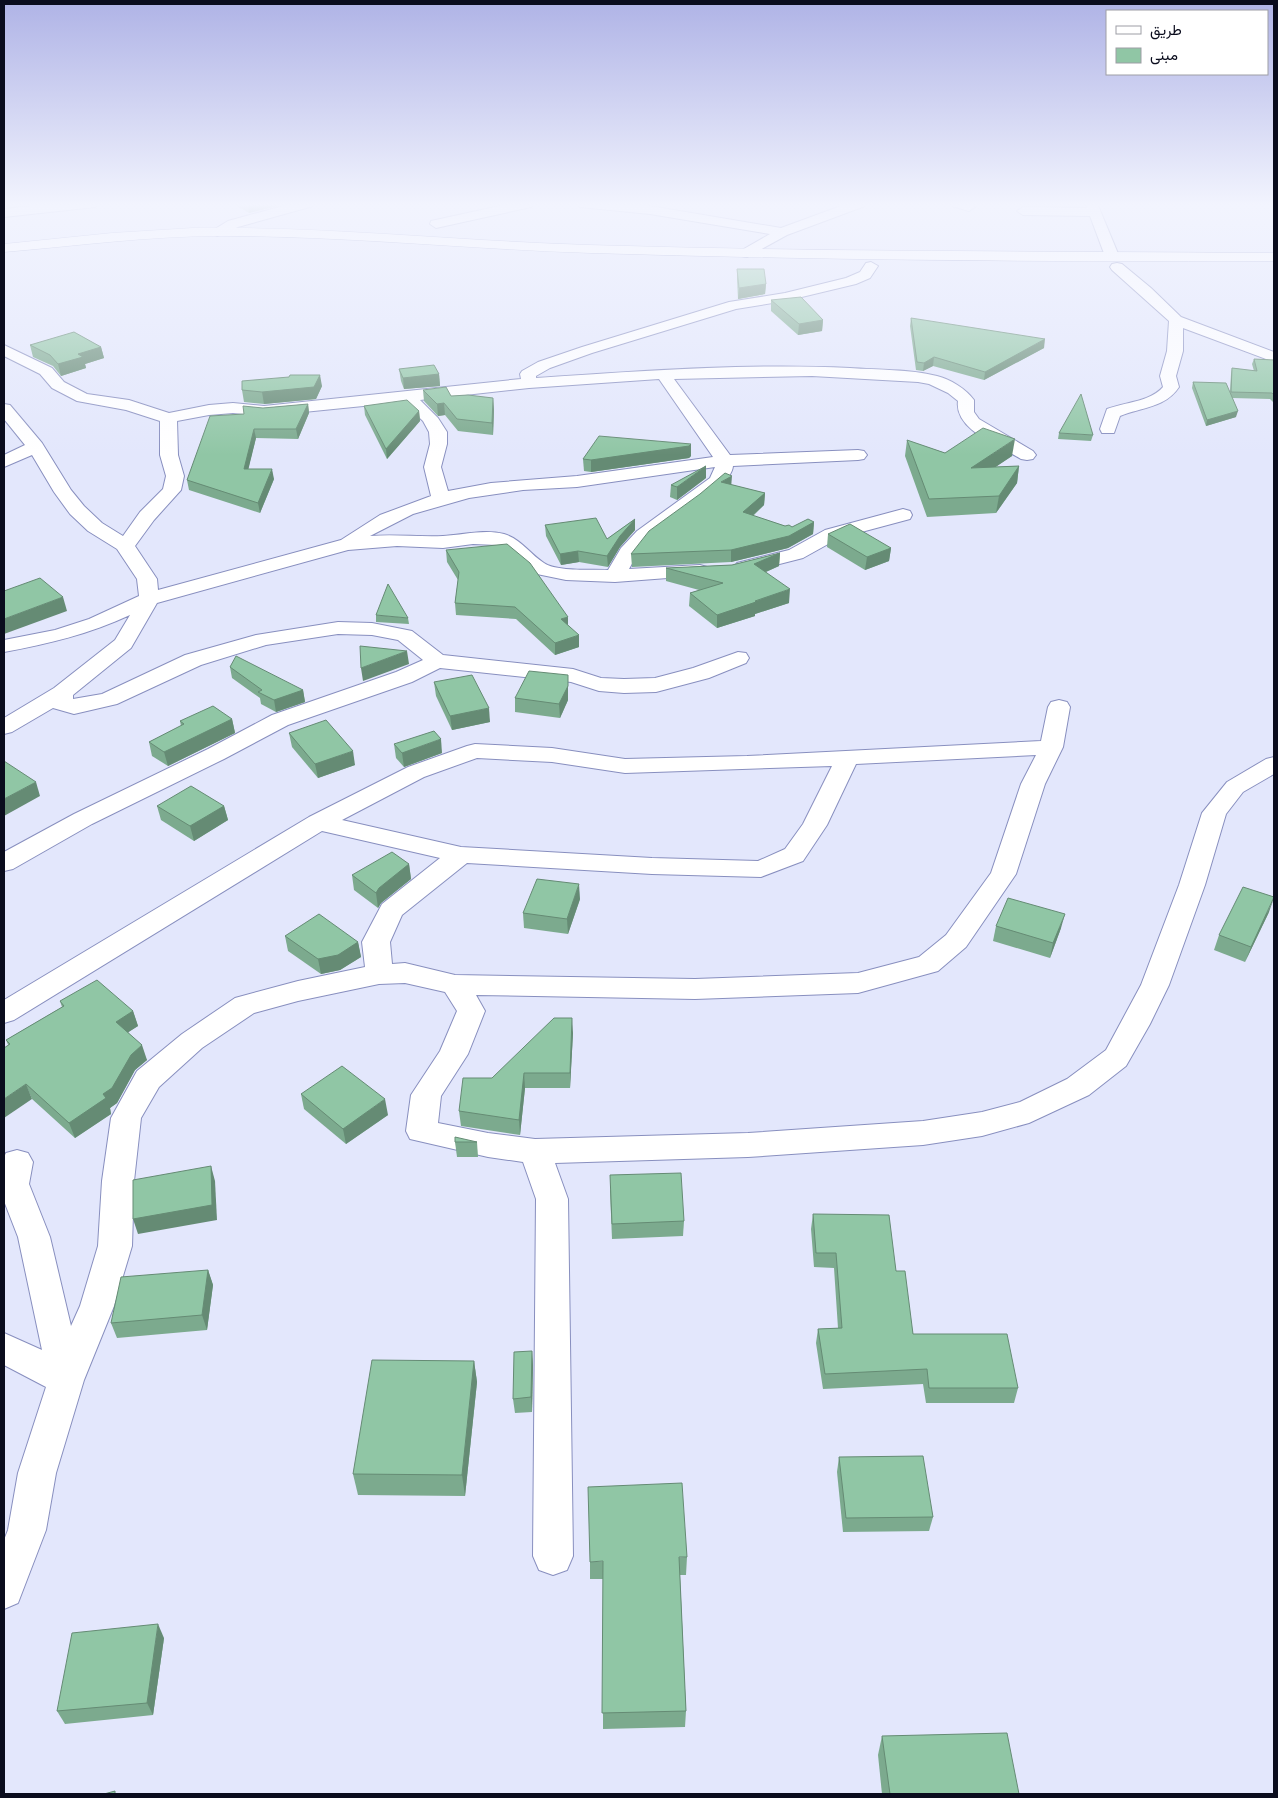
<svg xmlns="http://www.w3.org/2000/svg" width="1278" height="1798" font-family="Figtree,Vazirmatn,sans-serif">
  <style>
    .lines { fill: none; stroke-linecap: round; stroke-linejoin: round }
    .street-casing { stroke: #888fbf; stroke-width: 2 }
    .primary-casing { stroke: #888fbf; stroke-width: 1 }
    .street { fill: #fff; fill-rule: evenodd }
    .primary { fill: #fff; fill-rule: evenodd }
    .wall { fill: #7caa8e }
    .shaded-wall { fill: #658b74 }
    .building { fill: #90c6a5; stroke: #658b74 }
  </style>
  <rect width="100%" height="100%" fill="#e3e7fc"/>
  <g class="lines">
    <g class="street-casing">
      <g id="street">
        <polygon points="59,203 101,203 95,207 4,217 4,209"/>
        <polygon points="294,203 315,203 313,206 238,227 217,236 210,232 228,221"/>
        <polygon points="513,203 537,203 531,207 436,228 430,224 431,221"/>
        <polygon points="574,203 619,203 650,206 781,228 849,203 867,203 865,206 787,235 747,257 742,256 740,253 742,250 770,234 650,214 580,207"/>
        <polygon points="950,203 970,203 975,207 969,211 952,206"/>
        <polygon points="1085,203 1097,203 1119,256 1117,259 1107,259 1105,256 1090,216 1023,215 1017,211 1023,207 1087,208"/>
        <path d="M871 262 878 266 870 278 856 284 785 301 736 309 592 353 550 368 536 376V378C641 371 746 363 850 368 878 370 909 369 937 376 950 379 966 389 974 400V412L979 419 1033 451 1036 455 1033 459 1027 460 1021 459C1000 446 954 430 958 401L948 393 929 384 918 382 812 376 674 379 730 455 858 450 864 451 867 455 864 459 858 460 733 466C731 489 670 523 651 539 641 547 635 558 629 569L700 565 707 567 710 571 707 575 615 582 566 580 532 573 503 547 497 545 473 544 443 548 397 546 348 550 157 603 131 648 73 695V699L102 694 185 655 256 635 338 622 372 623 412 631 443 655 573 669 601 678 624 679 655 678 693 668 738 652 746 653 749 658 746 663 709 678 656 692 624 693 599 691 571 682 440 668 412 682 288 725 224 759 92 824 13 869 4 871V852L74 814 208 749 272 715 396 672 423 660 398 640 372 635 338 634 266 645 201 665 117 704 74 714 53 708 12 732 4 734V718L54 688 115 640 130 615C89 634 48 644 4 652V640L55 630 89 619 139 596 137 579 117 549 88 531 70 514 54 492 32 455 4 467V455L25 445 4 419V404L10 405 42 443 71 490 84 506 102 523 123 536 140 512 163 489 166 476 160 455V421L126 410 77 401 52 388 40 374 4 356V345L52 368 64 382 87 394 129 400 169 413 209 405 233 403 264 406 521 379 520 374 522 371 538 362 582 347 729 302 785 293 846 278 860 272 866 263ZM659 379 713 457 577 476 491 483 448 491 441 467 447 444V432L438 418 420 400 529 388ZM403 402 423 421 429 432 430 444 424 467 431 496 380 515 341 540 158 590 157 579 135 546 154 520 181 490 184 476 178 455 177 421 209 415 233 413 264 416ZM715 467 710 478 637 531 621 548 608 570C593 569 557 572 544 563 530 554 521 539 504 534 484 529 463 535 443 536 418 537 395 534 370 536L413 514 469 498 523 490 577 487Z"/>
        <path d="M1117 263 1122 264 1151 288 1181 317 1274 352V362L1183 328V351L1176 376 1179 387C1165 408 1142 407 1120 416L1114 433H1102L1100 429 1107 409C1125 402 1150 402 1163 387L1160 376 1167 351 1169 321 1112 270 1110 267 1112 264Z"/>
        <polygon points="903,509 910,511 912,515 910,519 839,538 803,558 744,573 737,571 734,567 737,563 789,550 825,530"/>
        <path d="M1059 700 1067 702 1070 707 1063 747 1045 784 1016 874 966 947 938 971 858 993 695 999 476 995 485 1011 468 1054 441 1096 438 1123 488 1133 535 1139 748 1133 923 1121 982 1112 1020 1102 1067 1079 1106 1050 1141 985 1179 885 1202 813 1227 782 1266 759 1274 757V774L1243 792 1226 814 1205 885 1169 985 1150 1024 1126 1066 1089 1095 1029 1123 982 1136 923 1145 748 1157 555 1163 568 1199 573 1556 567 1570 553 1575 539 1570 533 1556 536 1199 523 1162 488 1157 410 1139 406 1131 411 1095 440 1051 457 1011 445 992 405 983 379 984 298 1001 254 1013 202 1048 159 1087 141 1118 134 1181 132 1246 114 1306 84 1380 56 1473 46 1530 18 1603 4 1609V1540L8 1530 18 1473 46 1387 4 1365V1333L42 1350 18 1237 4 1201V1157L6 1153 17 1150 28 1153 33 1162 29 1184 50 1237 71 1326 80 1306 98 1246 102 1181 111 1118 137 1071 182 1034 235 998 298 981 365 967 362 942 382 904 440 858 322 831 14 1020 4 1023V1000L309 817 408 767 467 746 475 744 552 748 625 759 747 756 1041 741 1048 707 1051 702ZM1036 755 1021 784 991 873 946 935 919 957 858 973 695 979 455 975 405 963 392 964 390 942 402 915 467 863 652 874 761 877 803 861 827 825 856 764ZM477 758 552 762 625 773 832 766 803 824 785 849 758 861 652 858 461 847 342 820 424 777Z"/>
      </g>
    </g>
    <g class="primary-casing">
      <path id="primary" d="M193 228C325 226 457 241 589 245 817 252 1046 251 1274 253V261C1046 262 818 260 591 253 467 249 344 236 220 236 148 236 76 246 4 252V244L112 233Z"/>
    </g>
    <use href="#street" class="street"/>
    <use href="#primary" class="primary"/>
  </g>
  <g class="wall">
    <polygon points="232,203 288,203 249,213"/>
    <polygon points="737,269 766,284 765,294 738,299 737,279"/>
    <polygon points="771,300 823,320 822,331 798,335 771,311"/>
    <polygon points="911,318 1044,348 984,380 933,366 923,371 916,370 910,326"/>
    <polygon points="30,345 101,347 104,358 85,364 86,368 61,376 53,366 33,357"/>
    <polygon points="1254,359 1274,360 1274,403 1270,399 1232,398 1236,417 1206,426 1192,388 1193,382 1230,392 1231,374 1232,368 1254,371 1252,364"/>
    <polygon points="399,369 439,374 440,386 404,389 401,381"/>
    <polygon points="322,386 316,399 264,404 244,402 242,390"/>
    <polygon points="423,390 451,396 493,398 494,410 493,435 458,431 445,415 438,416 424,401"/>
    <polygon points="308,404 309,413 298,439 256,438 248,469 274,479 260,513 189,490 187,480 244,414 263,408"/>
    <polygon points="364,406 419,411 420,421 387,459 365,415"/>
    <polygon points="1059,433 1093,435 1091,441 1058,439"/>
    <polygon points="907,440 945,453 1012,456 995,467 1019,466 1017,483 996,513 927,517 905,456"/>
    <polygon points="691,444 691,456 689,458 591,472 584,471 583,459"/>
    <polygon points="706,478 677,500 670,497 671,485"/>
    <polygon points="732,485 765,493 764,505 753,516 785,526 792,527 814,522 813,534 788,548 731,562 632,567 631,554"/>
    <polygon points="635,519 635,530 620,547 608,567 579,562 561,565 546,536 545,525 607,539"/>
    <polygon points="828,534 891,548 889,561 865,570 827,547"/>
    <polygon points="446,550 568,625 579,647 555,655 516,619 456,615 455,603 458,580 447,562"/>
    <polygon points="780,553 779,566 766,572 789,603 755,614 755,616 717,628 689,606 690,593 699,590 666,581 666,568 732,565"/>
    <polygon points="376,615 408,618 409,624 376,622"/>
    <polygon points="230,667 303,690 305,702 276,712 261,704 260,698 232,678"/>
    <polygon points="434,682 490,722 452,730 436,696"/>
    <polygon points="515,698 568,700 560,718 515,712"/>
    <polygon points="232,719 235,733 168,766 152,756 149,742 181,726 180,721"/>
    <polygon points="289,733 355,765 318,778 292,747"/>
    <polygon points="394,744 442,753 404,767 396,758"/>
    <polygon points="157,806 224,806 228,820 194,841 161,820"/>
    <polygon points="409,864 411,879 381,903 378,908 354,890 352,875"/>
    <polygon points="580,899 568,934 524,928 523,913"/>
    <polygon points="1269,912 1245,962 1214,950 1219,935"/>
    <polygon points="996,926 1061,928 1050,958 993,941"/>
    <polygon points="285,936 358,942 361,957 340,970 321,974 288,951"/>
    <polygon points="60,1001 133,1011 138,1026 128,1032 147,1060 135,1070 117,1103 110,1108 111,1114 75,1138 32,1099 6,1040 62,1007"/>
    <polygon points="573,1033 570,1088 525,1088 520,1135 461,1126 459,1111 492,1078"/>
    <polygon points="301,1094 388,1115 346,1144 304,1109"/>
    <polygon points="455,1142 477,1142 478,1157 457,1157"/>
    <polygon points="610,1190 684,1221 683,1236 612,1239"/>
    <polygon points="813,1214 896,1271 913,1334 1018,1388 1014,1403 926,1403 923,1384 823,1389 816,1343 818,1329 838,1328 834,1268 814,1267 811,1229"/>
    <polygon points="208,1270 213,1285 207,1330 117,1338 111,1323"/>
    <polygon points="532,1351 533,1366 532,1412 515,1413 513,1399"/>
    <polygon points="474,1361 477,1382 465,1496 358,1495 353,1474"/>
    <polygon points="839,1457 933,1517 929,1531 843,1532 837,1472"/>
    <polygon points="687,1557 686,1575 680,1575 686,1711 685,1727 603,1729 603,1579 590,1579 590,1562"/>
    <polygon points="164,1638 153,1715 65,1724 57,1711"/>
    <polygon points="882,1736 1019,1794 882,1794 878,1755"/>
  </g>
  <g class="shaded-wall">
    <polygon points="248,203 288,203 249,213"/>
    <polygon points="766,284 765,294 738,299 739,288"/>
    <polygon points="823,320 822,331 798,335 799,324"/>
    <polygon points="1045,339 1044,348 984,380 985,372"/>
    <polygon points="101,347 104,358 85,364 86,368 61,376 58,364 78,354"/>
    <polygon points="934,357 933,366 923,371 924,363"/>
    <polygon points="439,374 440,386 404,389 403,378"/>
    <polygon points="320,375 322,386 316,399 264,404 262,392"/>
    <polygon points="493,398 494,410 493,435 492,423"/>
    <polygon points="444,403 445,415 438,416 437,404"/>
    <polygon points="308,404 309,413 298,439 296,429"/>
    <polygon points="419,411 420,421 387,459 386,449"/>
    <polygon points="1238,411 1236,417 1206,426 1207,420"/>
    <polygon points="254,429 256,438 246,479 244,469"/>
    <polygon points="1015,439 1012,456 969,485 971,468"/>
    <polygon points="691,444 691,456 689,458 591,472 591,460"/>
    <polygon points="706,466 706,478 677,500 677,487"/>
    <polygon points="1019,466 1017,483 996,513 999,496"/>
    <polygon points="272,469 274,479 260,513 258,503"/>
    <polygon points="732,476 731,488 721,482"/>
    <polygon points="765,493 764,505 742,525 743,512"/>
    <polygon points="635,519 635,530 620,547 608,567 607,556 620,536"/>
    <polygon points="814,522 813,534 788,548 731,562 731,550"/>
    <polygon points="891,548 889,561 865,570 867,557"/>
    <polygon points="578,551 579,562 561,565 560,554"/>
    <polygon points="780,553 779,566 754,577 754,564"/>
    <polygon points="790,589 789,603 755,614 755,616 717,628 717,615"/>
    <polygon points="63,597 67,611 4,634 4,619"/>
    <polygon points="568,617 568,629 561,619"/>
    <polygon points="579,635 579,647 555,655 555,643"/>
    <polygon points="407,651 409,664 363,681 361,668"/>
    <polygon points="568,675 568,700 560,718 559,704"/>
    <polygon points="303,690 305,702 276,712 274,700"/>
    <polygon points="489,708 490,722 452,730 450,716"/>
    <polygon points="232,719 235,733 168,766 164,752"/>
    <polygon points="441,739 442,753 404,767 402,753"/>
    <polygon points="353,751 355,765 318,778 315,764"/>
    <polygon points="36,782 40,796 4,816 4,799"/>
    <polygon points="224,806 228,820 194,841 190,826"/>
    <polygon points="409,864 411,879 381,903 378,908 376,893 379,888"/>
    <polygon points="579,884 580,899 568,934 567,919"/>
    <polygon points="1274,898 1269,912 1245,962 1251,947"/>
    <polygon points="1065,914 1061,928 1050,958 1053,943"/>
    <polygon points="358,942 361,957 340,970 321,974 318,959"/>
    <polygon points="133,1011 138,1026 121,1037 116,1022"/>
    <polygon points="572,1018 573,1033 570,1088 570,1073"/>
    <polygon points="142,1045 147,1060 135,1070 117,1103 110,1108 111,1114 75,1138 69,1123 103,1094 131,1055"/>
    <polygon points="524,1073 525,1088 520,1135 519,1120"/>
    <polygon points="26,1084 32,1099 4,1118 4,1099"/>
    <polygon points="385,1099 388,1115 346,1144 343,1129"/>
    <polygon points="211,1166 215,1181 217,1220 138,1234 133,1219"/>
    <polygon points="208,1270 213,1285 207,1330 202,1315"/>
    <polygon points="532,1351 533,1366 532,1412 531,1397"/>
    <polygon points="474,1361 477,1382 465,1496 462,1475"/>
    <polygon points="158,1624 164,1638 153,1715 147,1703"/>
  </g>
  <g class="building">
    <polygon points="737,269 764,269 766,284 739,288"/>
    <polygon points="801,297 823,320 799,324 771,300"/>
    <polygon points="911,318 1045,339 985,372 934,357 924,363 917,362"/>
    <polygon points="74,332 101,347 78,354 83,357 58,364 50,355 30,345"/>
    <polygon points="1254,359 1274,360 1274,395 1272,393 1231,392 1232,368 1257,371"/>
    <polygon points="434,365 439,374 403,378 399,369"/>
    <polygon points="290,375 320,375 314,387 262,392 242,390 242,381 289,377"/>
    <polygon points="1193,382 1226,383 1238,411 1207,420"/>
    <polygon points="446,387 451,396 468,395 493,398 492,423 457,419 444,403 437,404 423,390"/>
    <polygon points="1081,394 1093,435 1059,433"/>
    <polygon points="407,400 419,411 386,449 364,406"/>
    <polygon points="308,404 296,429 254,429 244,469 272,469 258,503 187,480 210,416 244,414 243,406 263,408"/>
    <polygon points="983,428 1015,439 971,468 1019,466 999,496 929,499 907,440 945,453"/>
    <polygon points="599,436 691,444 689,446 591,460 583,459"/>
    <polygon points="706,466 677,487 671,485"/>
    <polygon points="725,473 732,476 721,482 765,493 743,512 785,526 789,525 792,527 808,519 814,522 789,536 731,550 631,554 649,531 700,494"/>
    <polygon points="596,518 607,539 635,519 620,536 607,556 578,551 560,554 545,525"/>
    <polygon points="850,524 891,548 867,557 828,534"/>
    <polygon points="507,544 530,563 568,617 561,619 579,635 555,643 515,607 455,603 459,572 446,550"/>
    <polygon points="780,553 754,564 790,589 755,601 756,602 717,615 690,593 723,583 666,568 732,565"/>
    <polygon points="40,578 63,597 4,619 4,591"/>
    <polygon points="388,584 408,618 376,615"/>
    <polygon points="360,646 407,651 361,668"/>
    <polygon points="236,656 303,690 274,700 258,692 262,690 230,667"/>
    <polygon points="529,671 568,675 568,686 559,704 515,698"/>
    <polygon points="472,675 489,708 450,716 434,682"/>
    <polygon points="213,706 232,719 164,752 149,742 184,724 180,721"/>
    <polygon points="326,720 353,751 315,764 289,733"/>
    <polygon points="434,731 441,739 402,753 394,744"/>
    <polygon points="4,761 36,782 4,799"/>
    <polygon points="191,786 224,806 190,826 157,806"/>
    <polygon points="392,852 409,864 379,888 376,893 352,875"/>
    <polygon points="537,879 579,884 567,919 523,913"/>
    <polygon points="1243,887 1274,897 1251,947 1219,935"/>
    <polygon points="1008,898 1065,914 1053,943 996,926"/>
    <polygon points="319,914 358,942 338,955 318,959 285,936"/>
    <polygon points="97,980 133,1011 116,1022 142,1045 131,1055 112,1088 103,1094 106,1098 69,1123 26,1084 4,1099 4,1048 10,1044 6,1040 64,1006 60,1001"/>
    <polygon points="554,1018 572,1018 570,1073 524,1073 519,1120 459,1111 463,1078 492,1078"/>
    <polygon points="342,1066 385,1099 343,1129 301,1094"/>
    <polygon points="455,1137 477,1142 455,1142"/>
    <polygon points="211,1166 212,1205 133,1219 133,1180"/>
    <polygon points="681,1173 684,1221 612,1224 610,1175"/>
    <polygon points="813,1214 889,1215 896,1271 905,1271 913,1334 1007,1334 1018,1388 929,1388 927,1369 825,1374 818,1329 842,1328 836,1253 816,1253"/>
    <polygon points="208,1270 202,1315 111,1323 121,1277"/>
    <polygon points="532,1351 531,1397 513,1399 514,1352"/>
    <polygon points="372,1360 474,1361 462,1475 353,1474"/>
    <polygon points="923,1456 933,1517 846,1518 839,1457"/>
    <polygon points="682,1483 687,1557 679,1557 686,1711 602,1713 603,1561 590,1562 588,1487"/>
    <polygon points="158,1624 147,1703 57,1711 72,1633"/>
    <polygon points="1007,1733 1019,1794 890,1794 882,1736"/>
    <polygon points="115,1791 115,1794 104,1794"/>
  </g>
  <linearGradient id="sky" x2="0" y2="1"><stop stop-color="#afb3e6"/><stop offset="0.45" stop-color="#f2f4fe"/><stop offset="1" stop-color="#f2f4fe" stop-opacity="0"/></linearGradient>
  <rect width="1278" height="455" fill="url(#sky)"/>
  <rect width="1278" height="1798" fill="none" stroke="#0a0c1d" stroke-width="10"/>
  <rect x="1106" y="10" width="162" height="65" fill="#ffffff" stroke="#9d9ea5"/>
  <rect x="1116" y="26" width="25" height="8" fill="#ffffff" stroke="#9d9ea5"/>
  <text x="1150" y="35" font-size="15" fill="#0a0c1d">طريق</text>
  <rect x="1116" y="48" width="25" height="15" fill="#90c6a5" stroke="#9d9ea5"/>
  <text x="1150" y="60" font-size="15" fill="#0a0c1d">مبنى</text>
</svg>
